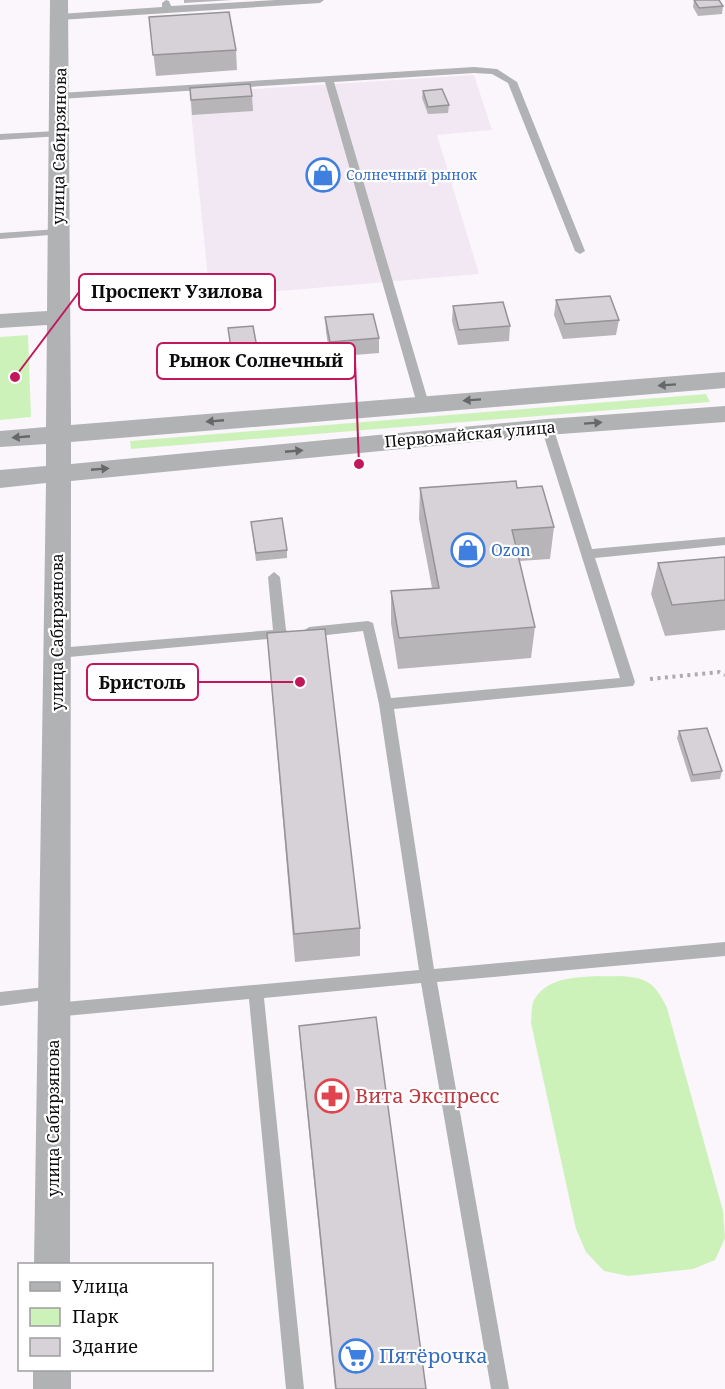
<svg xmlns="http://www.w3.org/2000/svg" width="725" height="1389" font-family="'Noto Serif',serif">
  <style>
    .built { fill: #f2e8f4 }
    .green { fill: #ccf2ba }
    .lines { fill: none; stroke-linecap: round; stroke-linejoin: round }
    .path { stroke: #aeabaf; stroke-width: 4; stroke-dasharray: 3 4.5; stroke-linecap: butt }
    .lane { fill: #b0b2b4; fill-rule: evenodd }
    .street { fill: #b0b2b4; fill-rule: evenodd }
    .wall { fill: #b8b5b9 }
    .building { fill: #d6d2d7; stroke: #969396; stroke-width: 1.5 }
    .oneway { fill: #666769 }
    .labels { text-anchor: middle; stroke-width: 4.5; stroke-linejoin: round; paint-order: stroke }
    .far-shop-label { font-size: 14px; fill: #366cbe; stroke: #fff; text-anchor: start }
    .street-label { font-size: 16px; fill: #0c0b0d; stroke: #fff }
    .shop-label { font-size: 16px; fill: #366cbe; stroke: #fff; text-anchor: start }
    .near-health-label { font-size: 20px; fill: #be3a42; stroke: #fff; text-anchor: start }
    .near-shop-label { font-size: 20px; fill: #366cbe; stroke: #fff; text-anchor: start }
    .leader { fill: none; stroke: #c2185b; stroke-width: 2 }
    .callout-dot { fill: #c2185b; stroke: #fff; stroke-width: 2 }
    .callout { fill: #fff; stroke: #c2185b; stroke-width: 2 }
    .callout-label { font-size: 18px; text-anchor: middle; font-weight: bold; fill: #0c0b0d }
  </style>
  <rect width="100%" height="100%" fill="#fbf6fc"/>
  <polygon class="built" points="474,75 492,130 437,135 479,274 210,297 189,93"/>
  <g class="green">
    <polygon points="28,335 31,417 0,420 0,337"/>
    <polygon points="706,394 710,402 131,449 130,441"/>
    <path d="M621 976C648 978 655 983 667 1008L723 1211 725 1238 715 1260 693 1269 628 1276 604 1271 586 1252 576 1229 531 1023C532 1017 531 1005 534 1000 549 972 594 977 621 976Z"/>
  </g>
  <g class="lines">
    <polyline class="path" points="650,679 719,672 725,675"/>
    <g class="lane">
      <polygon points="166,0 169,1 171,6 276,0 324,0 320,3 60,20 56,17 60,14 162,7 162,3"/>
      <polygon points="474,67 497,69 517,82 585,251 580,254 575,251 508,83 492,74 474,73 334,82 429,404 423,408 417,404 325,82 60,99 55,96 60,93"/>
      <polygon points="57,131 60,132 60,136 0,140 0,134"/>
      <polygon points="58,229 62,230 62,234 0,239 0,233"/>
      <polygon points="547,423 553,427 592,549 725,537 725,545 595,558 635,682 633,686 394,709 434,969 725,942 725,956 437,982 509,1389 491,1389 421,983 264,998 304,1389 286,1389 249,999 54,1017 48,1015 46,1010 48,1005 54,1003 419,970 379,704 363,631 309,637 302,632 309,627 368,621 373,623 391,698 620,678 541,427"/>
      <polygon points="274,572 280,577 286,630 291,634 289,637 58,658 51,653 58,648 273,630 268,577"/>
      <polygon points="54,986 60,988 62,993 60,998 0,1006 0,992"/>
    </g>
    <g class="street">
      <polygon points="50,0 68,0 71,425 725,372 725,388 71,442 71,464 547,419 725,406 725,422 547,435 71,481 70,1264 34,1264 46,483 0,488 0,470 46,466 46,444 0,447 0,431 46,427 47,325 0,328 0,314 47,311"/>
      <rect x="33" y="1370" width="38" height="19"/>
    </g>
  </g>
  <g class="wall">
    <polygon points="184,0 232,0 184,3"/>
    <polygon points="694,0 723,6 722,14 698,16 693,7"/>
    <polygon points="149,17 236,50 237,70 156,76"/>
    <polygon points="190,88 252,96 253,111 192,115"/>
    <polygon points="423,91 449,105 448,113 428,114 422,98"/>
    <polygon points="556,300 619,320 616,335 563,339 554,315"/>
    <polygon points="453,306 510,326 509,341 458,345 452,321"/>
    <polygon points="325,317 379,338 379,353 330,357 326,332"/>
    <polygon points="228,328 258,353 258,361 233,363"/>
    <polygon points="420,488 517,488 554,527 550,559 519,561 535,627 531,658 398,669 391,623 391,591 432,588 419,519"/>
    <polygon points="251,522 287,550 287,558 256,561"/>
    <polygon points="725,557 725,630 665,636 651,594 658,563"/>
    <polygon points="267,633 360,928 360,956 295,962"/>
    <polygon points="679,731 722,771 720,779 691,782 677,738"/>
    <polygon points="299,1026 426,1389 335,1389 301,1052"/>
  </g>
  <g class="building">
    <polygon points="694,0 719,0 723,6 699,8"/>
    <polygon points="229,12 236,50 153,55 149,17"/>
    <polygon points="250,84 252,96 191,100 190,88"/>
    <polygon points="442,89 449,105 428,107 423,91"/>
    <polygon points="610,296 619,320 565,324 556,300"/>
    <polygon points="503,302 510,326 459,330 453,306"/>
    <polygon points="373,314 379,338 330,342 325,317"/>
    <polygon points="253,326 258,353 232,355 228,328"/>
    <polygon points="516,481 517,488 542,486 554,527 512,530 535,627 399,638 391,591 439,588 420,488"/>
    <polygon points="282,518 287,550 256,553 251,522"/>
    <polygon points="725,557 725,600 672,605 658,563"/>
    <polygon points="325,629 360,928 294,934 267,633"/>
    <polygon points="707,728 722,771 693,775 679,731"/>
    <polygon points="376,1017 426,1389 336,1389 299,1026"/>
  </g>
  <defs><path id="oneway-solid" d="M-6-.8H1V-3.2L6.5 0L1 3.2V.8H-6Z" transform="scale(1.5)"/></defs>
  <g class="oneway">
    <use href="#oneway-solid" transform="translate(667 385) rotate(176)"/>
    <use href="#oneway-solid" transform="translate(472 400) rotate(176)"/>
    <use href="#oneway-solid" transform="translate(215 421) rotate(175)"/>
    <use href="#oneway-solid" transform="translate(593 423) rotate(-4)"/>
    <use href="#oneway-solid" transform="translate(21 437) rotate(175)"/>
    <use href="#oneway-solid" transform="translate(294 451) rotate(-5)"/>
    <use href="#oneway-solid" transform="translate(100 469) rotate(-5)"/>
  </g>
  <defs>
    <g id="shop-ring" transform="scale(1.725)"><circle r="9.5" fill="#fff" stroke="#3f7fe0" stroke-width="1.5"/><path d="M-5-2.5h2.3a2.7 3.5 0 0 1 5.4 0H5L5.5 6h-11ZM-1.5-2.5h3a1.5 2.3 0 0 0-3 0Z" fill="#3f7fe0"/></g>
    <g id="pharmacy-ring" transform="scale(1.725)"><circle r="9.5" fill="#fff" stroke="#e0444e" stroke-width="1.5"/><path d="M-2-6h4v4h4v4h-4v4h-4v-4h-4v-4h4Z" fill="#e0444e"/></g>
    <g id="supermarket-ring" transform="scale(1.725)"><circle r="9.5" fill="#fff" stroke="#3f7fe0" stroke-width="1.5"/><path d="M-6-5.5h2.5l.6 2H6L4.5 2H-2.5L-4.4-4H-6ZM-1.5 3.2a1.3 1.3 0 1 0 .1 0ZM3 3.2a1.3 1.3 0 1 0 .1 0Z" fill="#3f7fe0"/></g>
  </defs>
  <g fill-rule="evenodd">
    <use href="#shop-ring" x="323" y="175"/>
    <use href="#shop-ring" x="468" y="550"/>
    <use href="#pharmacy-ring" x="332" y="1096"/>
    <use href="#supermarket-ring" x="356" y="1356"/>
  </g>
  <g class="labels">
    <g class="far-shop-label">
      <text x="346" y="180">Солнечный рынок</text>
    </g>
    <g class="street-label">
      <text transform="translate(59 146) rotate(-89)" y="6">улица Сабирзянова</text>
      <text transform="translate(470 434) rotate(-5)" y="6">Первомайская улица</text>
      <text transform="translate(57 632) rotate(-90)" y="6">улица Сабирзянова</text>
      <text transform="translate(53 1118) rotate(-90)" y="6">улица Сабирзянова</text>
    </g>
    <g class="shop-label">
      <text x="491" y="556">Ozon</text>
    </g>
    <g class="near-health-label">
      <text x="355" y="1103">Вита Экспресс</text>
    </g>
    <g class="near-shop-label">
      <text x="379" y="1363">Пятёрочка</text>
    </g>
  </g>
  <path class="leader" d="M15 377L79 292M359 464L355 361M300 682L198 682"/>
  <g class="callout-dot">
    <circle cx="15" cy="377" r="6"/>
    <circle cx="359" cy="464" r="6"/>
    <circle cx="300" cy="682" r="6"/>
  </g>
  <g class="callout">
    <rect x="79" y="274" width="196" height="36" rx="6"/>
    <rect x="157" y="343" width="198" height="36" rx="6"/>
    <rect x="87" y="664" width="111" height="36" rx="6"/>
  </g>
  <g class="callout-label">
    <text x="177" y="298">Проспект Узилова</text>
    <text x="256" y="367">Рынок Солнечный</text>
    <text x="142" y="689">Бристоль</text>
  </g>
  <rect x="18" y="1263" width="195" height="108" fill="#ffffff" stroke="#9e9d9e" stroke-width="1.5"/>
  <rect x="30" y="1282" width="30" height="9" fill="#b0b2b4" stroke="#9e9d9e" stroke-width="1.5"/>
  <text x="72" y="1293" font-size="18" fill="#0c0b0d">Улица</text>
  <rect x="30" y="1308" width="30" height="18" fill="#ccf2ba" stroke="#9e9d9e" stroke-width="1.5"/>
  <text x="72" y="1323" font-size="18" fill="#0c0b0d">Парк</text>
  <rect x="30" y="1338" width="30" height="18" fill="#d6d2d7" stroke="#9e9d9e" stroke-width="1.5"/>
  <text x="72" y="1353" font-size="18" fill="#0c0b0d">Здание</text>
</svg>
